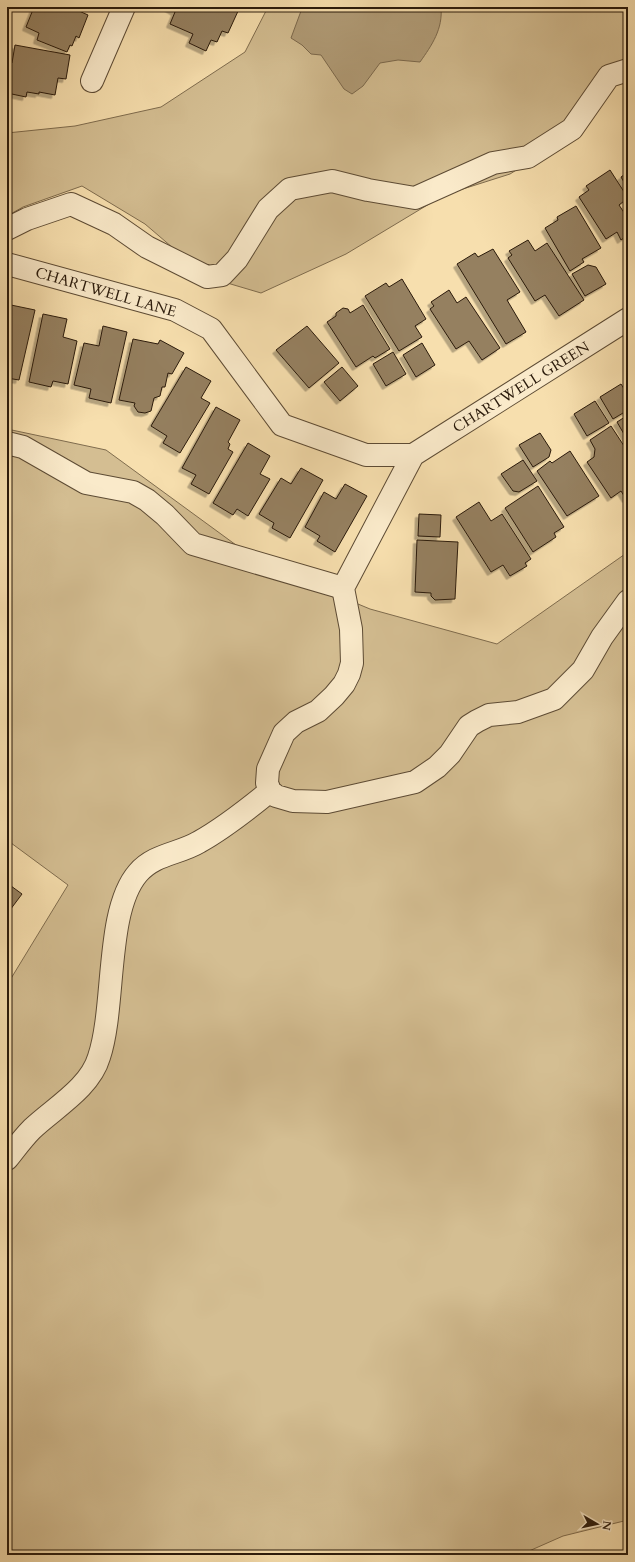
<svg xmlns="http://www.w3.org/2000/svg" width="635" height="1562" font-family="Cardo,serif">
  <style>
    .green { fill: #d4be92; stroke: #7f6c4e }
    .water { fill: #b19c77; stroke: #7b684c }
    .building { fill: #958060; stroke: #2a1a0b; filter: url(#shadow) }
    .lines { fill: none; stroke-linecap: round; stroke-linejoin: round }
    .minor-casing { stroke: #5d4b34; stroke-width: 24 }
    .minor { stroke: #faeaca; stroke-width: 22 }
    .labels { text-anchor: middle; stroke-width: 3; stroke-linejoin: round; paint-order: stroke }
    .street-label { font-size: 15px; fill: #2a1a0b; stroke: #faeaca }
  </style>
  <defs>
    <filter id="shadow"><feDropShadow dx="-3.5" dy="3.5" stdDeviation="0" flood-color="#0004"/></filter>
  </defs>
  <rect width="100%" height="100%" fill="#f7dfae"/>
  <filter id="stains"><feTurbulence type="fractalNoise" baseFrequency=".005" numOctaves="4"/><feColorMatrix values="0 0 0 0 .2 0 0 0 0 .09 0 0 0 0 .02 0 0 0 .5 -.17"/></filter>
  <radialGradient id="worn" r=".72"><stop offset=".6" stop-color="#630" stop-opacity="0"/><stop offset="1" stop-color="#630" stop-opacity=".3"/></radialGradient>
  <g class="green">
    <polygon points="268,7 628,7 628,63 579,131 510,174 444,195 346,254 261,293 207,277 145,224 82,186 23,207 7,216 7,133 75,126 161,107 245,52"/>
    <polygon points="7,429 106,450 262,564 370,609 497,644 628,552 628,1520 563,1536 520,1555 7,1555 7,985 68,885 7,840"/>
  </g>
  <path class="water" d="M299 7H441C443 29 432 45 420 62L398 60 380 63 363 86 352 94 344 89 321 55 311 54 302 45 291 38 301 11Z"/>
  <g class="building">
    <polygon points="34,7 70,7 88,15 79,38 76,36 72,46 70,45 67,52 37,40 39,33 26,27"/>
    <polygon points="167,7 235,7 239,9 228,33 222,31 217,42 211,40 206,51 189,43 193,34 170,24 175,12"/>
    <polygon points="15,45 70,55 66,79 58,78 55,95 39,92 39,94 27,92 26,97 7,93 7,62 12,63"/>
    <polygon points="610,170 628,198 619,205 625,214 628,212 628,235 621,240 617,232 606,239 579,197 589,190 586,186"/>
    <polygon points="628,172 628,189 621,177"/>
    <polygon points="576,206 601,248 582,259 584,262 570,271 545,228 558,220 557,217"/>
    <polygon points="528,240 535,251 547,243 584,300 559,316 545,295 535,301 508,258 512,255 509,251"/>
    <polygon points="493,249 520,292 507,300 526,332 506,344 457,264 475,253 478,257"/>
    <polygon points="588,265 596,267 606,284 585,296 572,274"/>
    <polygon points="402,279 426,319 415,326 422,337 399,351 365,296 386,283 389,287"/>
    <polygon points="449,290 457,303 466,297 500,348 482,360 469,341 456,349 430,309 434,306 431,302"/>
    <polygon points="11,305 35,310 19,380 7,378 7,323"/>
    <polygon points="363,305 390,349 375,358 373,356 356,367 327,322 336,316 336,313 343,308 348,309 350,313"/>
    <polygon points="43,314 67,319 63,337 77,341 68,384 53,381 51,387 29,382"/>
    <polygon points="103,326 127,332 111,403 89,398 91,389 74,385 84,343 99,346"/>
    <polygon points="307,326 339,363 309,388 276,350"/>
    <polygon points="133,339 158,344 160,340 184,353 172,374 168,373 165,387 162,387 160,396 154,398 151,411 145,413 138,412 134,406 135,403 119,400"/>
    <polygon points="422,343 435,365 416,377 403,355"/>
    <polygon points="393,352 406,374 386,386 373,364"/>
    <polygon points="186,367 211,381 201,398 210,403 180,453 163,443 167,436 151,426"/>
    <polygon points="342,367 358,386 340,401 324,382"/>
    <polygon points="621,384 628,395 628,410 613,419 600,397"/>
    <polygon points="595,401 609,423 587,436 574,414"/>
    <polygon points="216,407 240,420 228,442 230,444 228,449 233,452 209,494 191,484 196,475 182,468"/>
    <polygon points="628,415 628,441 617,422"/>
    <polygon points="611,426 628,452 628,498 626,499 621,491 611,498 587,462 594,457 595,449 590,440"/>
    <polygon points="540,433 551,450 549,457 533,467 519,445"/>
    <polygon points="248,443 270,456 260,474 270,479 248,516 237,509 233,515 213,503"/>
    <polygon points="570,451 599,496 567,516 537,471 550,461 552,463"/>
    <polygon points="523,460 537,481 519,492 513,491 501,474"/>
    <polygon points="301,468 323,480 290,538 272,528 274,523 259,514 281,478 291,484"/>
    <polygon points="345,484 367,496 335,552 317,541 320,536 305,527 324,492 336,499"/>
    <polygon points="538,486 564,527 554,533 556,537 533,552 505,508"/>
    <polygon points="479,502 491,521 502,514 531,559 525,563 527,566 510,576 503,565 491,572 456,517"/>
    <polygon points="419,514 441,515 440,537 418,536"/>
    <polygon points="417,540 458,542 455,599 435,600 431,596 431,593 415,592"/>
    <polygon points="7,883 22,894 7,914"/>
  </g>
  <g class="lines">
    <g class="minor-casing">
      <g id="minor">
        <polyline points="92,81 124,7"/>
        <polyline points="7,229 27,219 71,204 114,224 147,247 207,277 222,275 237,259 268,209 290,189 332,181 368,190 415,198 493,163 528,157 572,129 609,76 628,70"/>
        <polyline points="7,264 175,310 211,329 282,425 366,455 413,455"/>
        <polyline points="628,319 413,455 343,588 351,629 352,663 349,674 344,684 334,696 318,711 296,722 284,733 268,769 267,783 270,791 276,796 293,801 327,802 415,782 437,767 450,754 469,726 477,721 489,715 518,712 554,699 583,670 602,637 628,601"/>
        <polyline points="7,443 23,447 86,483 133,492 147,500 165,515 193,544 343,588"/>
        <path d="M7 1159C15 1149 23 1138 32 1129 54 1108 90 1088 99 1057 116 1006 105 911 138 873 154 854 179 854 199 842 224 828 248 809 270 791"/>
      </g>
    </g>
    <use href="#minor" class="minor"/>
  </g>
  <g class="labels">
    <g class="street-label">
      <text transform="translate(106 292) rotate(16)" y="5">CHARTWELL LANE</text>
      <text transform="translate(521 387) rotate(-32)" y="5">CHARTWELL GREEN</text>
    </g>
  </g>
  <rect width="635" height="1562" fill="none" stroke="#f7dfae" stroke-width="24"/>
  <rect x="8" y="8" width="619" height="1546" fill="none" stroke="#2a1a0b" stroke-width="2"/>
  <rect x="12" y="12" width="611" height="1538" fill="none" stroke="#2a1a0b"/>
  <g transform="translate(597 1524) rotate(99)" stroke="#faeaca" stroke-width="3" paint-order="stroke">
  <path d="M0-3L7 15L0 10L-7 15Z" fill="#2a1a0b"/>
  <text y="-6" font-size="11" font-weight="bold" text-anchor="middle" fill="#2a1a0b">N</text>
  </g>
  <rect width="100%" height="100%" filter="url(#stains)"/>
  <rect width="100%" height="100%" fill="url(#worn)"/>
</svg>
